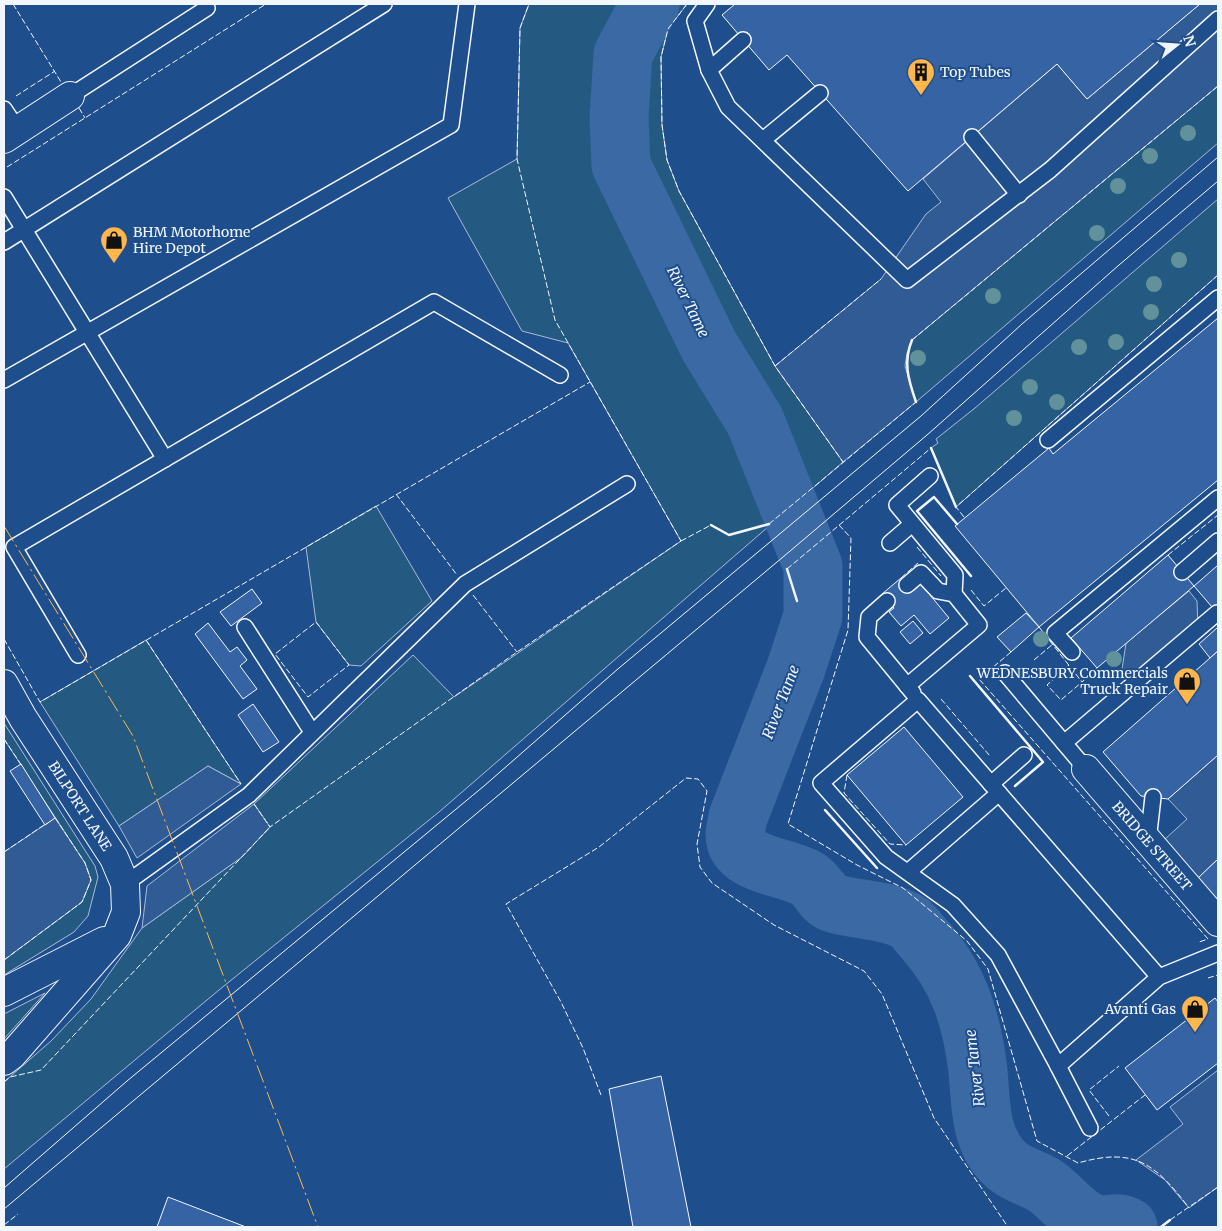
<svg xmlns="http://www.w3.org/2000/svg" width="1222" height="1231" font-family="Merriweather,serif">
  <style>
    .green { fill: #245a82; stroke: #a8bbd7 }
    .parking { fill: #305b95; stroke: #a8bbd7 }
    .lines { fill: none; stroke-linecap: round; stroke-linejoin: round }
    .river { stroke: #3b69a3; stroke-width: 59 }
    .building { fill: #3563a3; stroke: #f2f6ff }
    .service-casing { stroke: #f2f6ff; stroke-width: 18 }
    .minor-casing { stroke: #f2f6ff; stroke-width: 30 }
    .service { stroke: #1f4e8c; stroke-width: 15 }
    .minor { stroke: #1f4e8c; stroke-width: 28 }
    .tram { stroke: #f2f6ff; stroke-width: 1 }
    .fence { stroke: #f2f6ff; stroke-width: 1; stroke-dasharray: 6 2.5; stroke-linecap: butt }
    .wall { stroke: #f2f6ff; stroke-width: 2.5 }
    .power { stroke: #ffb74d; stroke-width: 1; stroke-dasharray: 18 4 2.5 4; stroke-linecap: butt }
    .tree { fill: #61919a }
    .labels { text-anchor: middle; stroke-width: 4; stroke-linejoin: round; paint-order: stroke }
    .poi-label { font-size: 14px; fill: #f2f6ff; stroke: #1f4e8c; text-anchor: start }
    .street-label { font-size: 14px; fill: #f2f6ff; stroke: #1f4e8c }
    .water-label { font-size: 15px; font-style: italic; fill: #f2f6ff; stroke: #1f4e8c }
  </style>
  <rect width="100%" height="100%" fill="#1f4e8c"/>
  <g class="green">
    <polygon points="529,4 687,4 668,29 661,57 662,125 667,160 679,191 775,366 843,462 439,812 219,990 4,1169 4,1082 51,1041 91,999 142,928 242,857 270,827 254,804 413,655 454,697 681,541 568,343 522,331 448,198 517,159 520,28"/>
    <path d="M1218 86V143L916 402C908 379 903 362 912 340Z"/>
    <polygon points="1218,199 1218,275 956,507 931,448 938,443 936,439 975,408"/>
    <polygon points="376,506 432,601 361,666 349,665 316,622 306,547"/>
    <polygon points="146,640 241,784 208,766 119,826 40,702"/>
    <polygon points="4,723 95,866 98,877 88,916 74,932 4,975 4,960 82,902 91,880 85,863 4,739"/>
    <polygon points="45,993 4,1039 4,1014"/>
  </g>
  <g class="parking">
    <polygon points="1200,4 1218,4 1218,86 912,340 907,353 905,366 916,402 843,462 775,366 881,279 926,214 941,202 923,179 1057,64 1087,99"/>
    <polygon points="1189,591 1197,601 1198,629 1131,687 1121,676 1126,643"/>
    <polygon points="1218,755 1218,859 1198,878 1164,840 1187,819 1168,799"/>
    <polygon points="208,766 241,784 137,858 119,826"/>
    <polygon points="254,804 270,827 242,857 142,928 147,886"/>
    <polygon points="55,818 85,863 91,880 82,902 4,960 4,852"/>
    <polygon points="1218,1070 1218,1187 1189,1208 1165,1180 1136,1160 1183,1124 1170,1107"/>
  </g>
  <g class="lines">
    <path class="river" d="M650 4 623 54 619 117 621 165 709 346 755 421 813 566V616L796 668 738 817C737 823 735 830 735 835 736 866 788 866 808 879 818 885 822 899 833 903 854 910 892 910 910 923 915 927 920 935 925 940 959 978 972 1020 978 1071 981 1103 979 1138 1004 1163 1014 1173 1032 1178 1044 1185 1061 1196 1075 1218 1095 1224 1107 1227 1117 1220 1128 1227"/>
  </g>
  <g class="building">
    <polygon points="735,4 1200,4 1087,99 1057,64 908,191 787,55 769,70 722,15"/>
    <polygon points="1218,318 1218,480 1039,627 955,526 1049,448 1053,454"/>
    <polygon points="1168,555 1194,586 1097,668 1071,638"/>
    <polygon points="1218,565 1218,614 1194,586"/>
    <polygon points="901,578 913,591 921,584 949,618 930,634 914,615 901,626 889,612 894,608 882,594"/>
    <polygon points="252,589 262,603 231,626 220,612"/>
    <polygon points="1026,613 1039,627 1011,652 997,637"/>
    <polygon points="913,621 923,633 910,644 900,632"/>
    <polygon points="208,623 230,652 237,647 247,660 240,666 257,689 243,699 195,634"/>
    <polygon points="1218,627 1218,651 1210,658 1199,644"/>
    <polygon points="1218,651 1218,755 1168,799 1141,796 1103,752"/>
    <polygon points="253,704 279,742 263,752 238,715"/>
    <polygon points="904,727 963,797 906,845 847,775"/>
    <polygon points="21,764 55,818 45,825 10,771"/>
    <polygon points="1218,859 1218,901 1198,878"/>
    <polygon points="1215,998 1218,1002 1218,1063 1157,1110 1125,1068"/>
    <polygon points="661,1076 691,1227 633,1227 609,1089"/>
    <polygon points="168,1197 246,1227 157,1227"/>
  </g>
  <g class="lines">
    <g class="service-casing">
      <g id="service">
        <polyline points="707,4 695,21 709,70"/>
        <polyline points="743,40 709,70 728,107 907,280 1050,170 1218,19"/>
        <polyline points="70,96 207,8 205,4"/>
        <polyline points="4,109 18,130"/>
        <polyline points="972,137 1019,195"/>
        <polyline points="763,140 820,93"/>
        <polyline points="4,197 165,459"/>
        <polyline points="4,242 384,4"/>
        <polyline points="4,380 451,125 467,4"/>
        <polyline points="1048,440 1218,298"/>
        <polyline points="930,476 897,505 955,575 954,594"/>
        <polyline points="890,543 912,524"/>
        <polyline points="1182,572 1218,541"/>
        <polyline points="907,585 921,573 938,591 954,594 979,625 907,686"/>
        <polyline points="887,601 869,617 867,637 913,693"/>
        <polyline points="245,627 312,732"/>
        <polyline points="1072,652 1055,633 1218,498"/>
        <polyline points="78,655 14,547 434,302 560,375"/>
        <polyline points="1005,673 1086,769"/>
        <polyline points="1064,743 1217,613"/>
        <polyline points="991,784 1024,755"/>
        <polyline points="1148,841 1153,797"/>
        <polyline points="908,872 999,793"/>
        <polyline points="125,884 249,795 465,584 627,484"/>
        <polyline points="1159,977 918,700 821,783 886,857 953,905 998,955 1058,1066 1159,977 1218,953"/>
        <polyline points="1058,1066 1090,1128"/>
      </g>
    </g>
    <g class="minor-casing">
      <g id="minor">
        <polyline points="4,139 70,96"/>
        <polyline points="4,684 23,718 114,858 125,884 126,912 117,935 12,1055 4,1061"/>
        <polyline points="1086,769 1218,922"/>
        <polyline points="4,992 104,941"/>
      </g>
    </g>
    <use href="#service" class="service"/>
    <use href="#minor" class="minor"/>
    <g class="tram">
      <polyline points="4,1188 127,1081 484,786 619,668 921,416 1022,324 1218,157"/>
      <polyline points="4,1209 783,557 927,435 1119,265 1218,181"/>
    </g>
    <g class="fence">
      <polyline points="13,4 61,82"/>
      <polyline points="687,4 668,29 661,57 662,125 667,160 679,191 775,366 843,462"/>
      <polyline points="16,96 55,71"/>
      <polyline points="79,108 85,118"/>
      <polyline points="7,167 266,4"/>
      <polyline points="912,340 1218,86"/>
      <polyline points="775,366 881,279"/>
      <polyline points="396,494 457,575"/>
      <polyline points="964,517 956,507 1218,275"/>
      <polyline points="769,524 916,402"/>
      <path d="M839 525 851 538 848 630 788 824 857 865 903 888 967 941 988 969 1037 1141 1078 1163C1134 1147 1155 1163 1189 1208"/>
      <polyline points="681,541 711,525"/>
      <polyline points="917,547 941,576"/>
      <polyline points="1168,555 1218,515"/>
      <polyline points="787,569 931,448"/>
      <polyline points="901,578 918,563"/>
      <polyline points="971,590 984,606 1006,588"/>
      <polyline points="473,595 517,652"/>
      <polygon points="316,622 349,665 308,697 275,654"/>
      <polyline points="1039,627 1082,682 1097,668"/>
      <polyline points="4,639 40,702 590,382"/>
      <polyline points="146,640 241,784"/>
      <polyline points="1011,652 979,679 1208,939 1199,942"/>
      <polyline points="1034,660 1053,644"/>
      <polyline points="1069,665 1047,685 1061,700 1082,682"/>
      <polyline points="941,699 990,756"/>
      <polyline points="4,739 22,766"/>
      <polyline points="847,775 844,793 890,844 906,845"/>
      <polyline points="254,804 270,827 517,652 681,541 555,320 517,159 520,28 529,4"/>
      <polyline points="4,852 47,823"/>
      <polyline points="4,960 82,902 91,880 85,863 54,816"/>
      <polyline points="1208,978 1218,975"/>
      <polyline points="4,1082 10,1077 41,1070 270,827"/>
      <polyline points="601,1095 583,1048 561,1002 506,904 599,847 686,778 698,779 707,791 697,844 700,867 712,883 774,925 864,971 882,994 934,1118 1008,1227"/>
      <polyline points="1109,1116 1089,1090 1119,1066"/>
      <polyline points="1067,1156 1145,1095"/>
      <polyline points="1170,1220 1218,1187"/>
      <polyline points="4,1225 18,1214"/>
    </g>
    <g class="wall">
      <path d="M912 340C903 362 908 379 916 402"/>
      <polyline points="931,448 956,507"/>
      <polyline points="957,524 934,497 917,511 971,576"/>
      <polyline points="711,525 729,535 769,524"/>
      <polyline points="787,569 797,601"/>
      <polyline points="970,676 1043,762 1015,786"/>
      <polyline points="825,810 877,868"/>
      <polyline points="1161,1227 1170,1220"/>
    </g>
    <polyline class="power" points="4,526 133,736 318,1227"/>
  </g>
  <g class="tree">
    <circle cx="1188" cy="133" r="8"/>
    <circle cx="1150" cy="156" r="8"/>
    <circle cx="1118" cy="186" r="8"/>
    <circle cx="1097" cy="233" r="8"/>
    <circle cx="1179" cy="260" r="8"/>
    <circle cx="1154" cy="284" r="8"/>
    <circle cx="993" cy="296" r="8"/>
    <circle cx="1151" cy="312" r="8"/>
    <circle cx="1116" cy="342" r="8"/>
    <circle cx="1079" cy="347" r="8"/>
    <circle cx="918" cy="358" r="8"/>
    <circle cx="1030" cy="387" r="8"/>
    <circle cx="1057" cy="402" r="8"/>
    <circle cx="1014" cy="418" r="8"/>
    <circle cx="1041" cy="639" r="8"/>
    <circle cx="1114" cy="659" r="8"/>
  </g>
  <defs>
    <g id="building-pin" transform="scale(1.4375)"><path d="M0 17L-7.5 6A9.5 9.5 0 1 1 7.5 6Z" fill="#ffb74d" stroke="#1f4e8c"/><path d="M-4-6H4V6H1V3H-1V6H-4ZM-2.5-4.3h1.7v1.8h-1.7ZM.8-4.3h1.7v1.8H.8ZM-2.5-1h1.7V.8h-1.7ZM.8-1h1.7V.8H.8Z" fill="#111"/></g>
    <g id="shop-pin" transform="scale(1.4375)"><path d="M0 17L-7.5 6A9.5 9.5 0 1 1 7.5 6Z" fill="#ffb74d" stroke="#1f4e8c"/><path d="M-5-2.5h2.3a2.7 3.5 0 0 1 5.4 0H5L5.5 6h-11ZM-1.5-2.5h3a1.5 2.3 0 0 0-3 0Z" fill="#111"/></g>
  </defs>
  <g fill-rule="evenodd">
    <use href="#building-pin" x="921" y="72"/>
    <use href="#shop-pin" x="114" y="240"/>
    <use href="#shop-pin" x="1187" y="681"/>
    <use href="#shop-pin" x="1195" y="1009"/>
  </g>
  <g class="labels">
    <g class="poi-label">
      <text x="940" y="77">Top Tubes</text>
      <text x="133" y="237">BHM Motorhome<tspan x="133" dy="16">Hire Depot</tspan></text>
      <text x="1168" y="678" text-anchor="end">WEDNESBURY Commercials<tspan x="1168" dy="16">Truck Repair</tspan></text>
      <text x="1176" y="1014" text-anchor="end">Avanti Gas</text>
    </g>
    <g class="street-label">
      <text transform="translate(80 806) rotate(57)" y="5">BILPORT LANE</text>
      <text transform="translate(1152 846) rotate(49)" y="5">BRIDGE STREET</text>
    </g>
    <g class="water-label">
      <text transform="translate(688 302) rotate(64)" y="5">River Tame</text>
      <text transform="translate(781 702) rotate(-69)" y="5">River Tame</text>
      <text transform="translate(975 1068) rotate(-97)" y="5">River Tame</text>
    </g>
  </g>
  <rect width="1222" height="1231" fill="none" stroke="#f2f6ff" stroke-width="10"/>
  <g transform="translate(1177 45) rotate(73)" stroke="#1f4e8c" stroke-width="4" paint-order="stroke">
  <path d="M0-4L9 19L0 12L-9 19Z" fill="#f2f6ff"/>
  <text y="-8" font-size="14" font-weight="bold" text-anchor="middle" fill="#f2f6ff">N</text>
  </g>
</svg>
